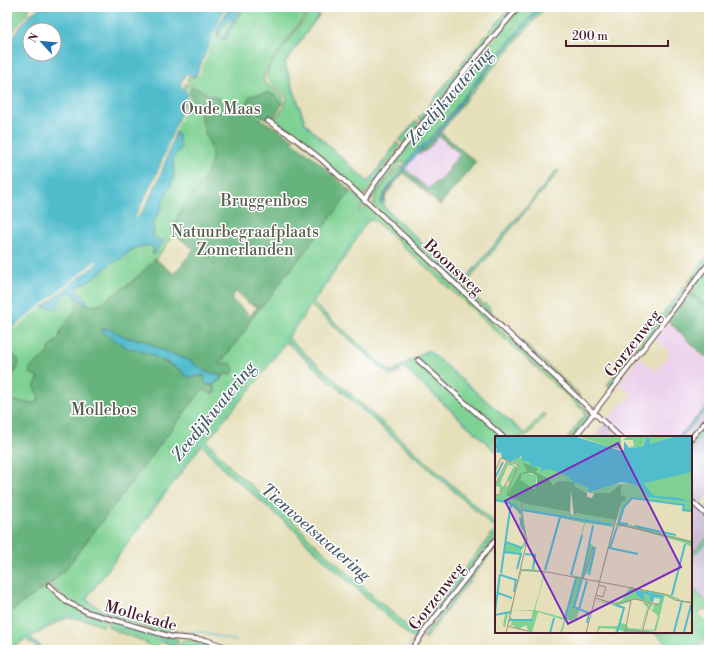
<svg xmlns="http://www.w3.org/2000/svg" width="716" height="657" font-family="'Libre Bodoni',serif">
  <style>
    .built { fill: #ebd1eb }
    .industrial { fill: #cbbfd5 }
    .green { fill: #7ed193; stroke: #64785f }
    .forest { fill: #66b37d; stroke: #586954; fill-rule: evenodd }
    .water { fill: #50bccc; stroke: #4d6e7c; fill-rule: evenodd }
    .pier { fill: #e5dfba }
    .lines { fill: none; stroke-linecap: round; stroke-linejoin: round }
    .stream { stroke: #50bccc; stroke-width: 1 }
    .street-casing { stroke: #613c40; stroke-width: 6 }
    .street { stroke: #fff; stroke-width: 4 }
    .labels { text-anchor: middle; stroke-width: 3; stroke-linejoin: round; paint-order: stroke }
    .park-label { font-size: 16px; fill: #5c5d4f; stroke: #fff }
    .street-label { font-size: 16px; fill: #4a1f2b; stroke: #fff }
    .water-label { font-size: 17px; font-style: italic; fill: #4c5e6b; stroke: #fff }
    .inset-river { fill: none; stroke: #50bccc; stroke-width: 2 }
    .inset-road { fill: none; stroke: #a79281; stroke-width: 1 }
    .view { fill: #7b2cbf; fill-opacity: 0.15; stroke: #7b2cbf; stroke-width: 2 }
    .inset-edge { fill: none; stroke: #4a1f2b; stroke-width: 2 }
  </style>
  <rect width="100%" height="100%" fill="#fff"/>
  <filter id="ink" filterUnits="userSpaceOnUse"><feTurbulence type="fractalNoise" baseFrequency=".025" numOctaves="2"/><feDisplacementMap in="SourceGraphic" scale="8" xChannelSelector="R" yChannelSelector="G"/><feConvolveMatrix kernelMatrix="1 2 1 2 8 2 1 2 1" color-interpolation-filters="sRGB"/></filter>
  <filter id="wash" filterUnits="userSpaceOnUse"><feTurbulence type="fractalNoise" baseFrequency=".012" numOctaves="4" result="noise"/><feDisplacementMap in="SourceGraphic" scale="16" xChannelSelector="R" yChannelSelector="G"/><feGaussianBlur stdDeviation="0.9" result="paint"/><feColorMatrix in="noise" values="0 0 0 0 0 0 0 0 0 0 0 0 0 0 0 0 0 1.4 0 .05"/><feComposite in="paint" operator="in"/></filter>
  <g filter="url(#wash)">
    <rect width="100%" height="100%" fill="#e5dfba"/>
    <g class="built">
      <polygon points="439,131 476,162 440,205 403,172 420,150"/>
      <polygon points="669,322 705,357 709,353 709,399 702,407 704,409 678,437 629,437 609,419 622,402 627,402 633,395 619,384 639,357 655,371 668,357 668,350 656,339 653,339 665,324 667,325"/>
    </g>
    <g class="industrial">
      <polygon points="709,399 709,494 700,504 705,507 709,503 709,604 691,587 691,437 678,437 704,409 702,407"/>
      <polygon points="609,419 629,437 593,437"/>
      <polygon points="709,637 709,650 696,650"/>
    </g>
    <g class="green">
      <polygon points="7,7 30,7 27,11 29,11 7,39"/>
      <path d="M225 7H311L264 73V82L283 96 284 103 282 105 272 93 276 100 173 229C173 238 167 244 162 251 143 275 124 288 99 305L93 306 61 330 59 337 52 344 49 352 30 368 32 374 38 377 35 389 39 397 38 401C29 407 17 398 7 402 7 389 8 380 17 370L7 373V331L184 88 186 83 191 85 192 83 187 80 189 76 195 77Z"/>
      <path d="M313 7H325L285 63 305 122 311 129 367 181 370 180 397 142 400 147 365 195 363 196 297 137 273 122 284 107 287 99C283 88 267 87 266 74L269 67Z"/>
      <polygon points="520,7 539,7 476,81 444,122 428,141 417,149 407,164 403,162 401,162 369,202 368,200 368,197 376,183 489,43 495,40 501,29"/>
      <polygon points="542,7 546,7 475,89 474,92 469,96 441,132 439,131 474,86"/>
      <polygon points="508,10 510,12 510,15 463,68 460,65"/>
      <polygon points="458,68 461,69 461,73 424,120 420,121 418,119"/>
      <polygon points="416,121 419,123 417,128 403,144 399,140"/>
      <path d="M402 166H405L385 192 380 203H382L388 190 403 172 404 173C396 182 383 194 384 207L463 282 557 170 559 171 464 286 483 304H486L490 308 489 310 580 395 579 397 374 206C370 196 392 176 399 168Z"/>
      <polygon points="351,191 365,203 359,211 360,212 366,206 372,209 588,411 589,416 573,437 568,437 585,415 584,411 375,221 370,219 364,226 347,254 313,303 391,372 428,350 525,434 543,413 546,415 526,437 496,437 496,452 404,368 391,376 311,306 288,338 496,524 496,529 286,342 257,381 207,441 234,471 244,479 293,521 313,542 415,633 427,618 429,622 418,637 414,639 409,636 310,547 295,531 240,483 227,473 202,445 86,599 99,608 116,615 177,630 175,636 173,636 93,612 90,609 89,610 90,612 69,602 50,584 64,571 201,391 204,390 212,394 215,393 216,390 213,385 221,380 221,376 226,374 230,374 233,373 234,371 219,365 247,328 247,325 263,304 265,303"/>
      <polygon points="709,253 709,261 690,285 687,283"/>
      <polygon points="709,266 709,309 692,293 695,289 692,287"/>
      <polygon points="685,285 688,288 611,388 607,385"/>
      <polygon points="709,420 709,432 708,431 691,449 691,443"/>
      <path d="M7 476C14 487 14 495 7 505Z"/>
      <polygon points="493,532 496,533 496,537 432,618 431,618 429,615"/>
      <polygon points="709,536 709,540 691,558 691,553"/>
      <polygon points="496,541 496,547 475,574 473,571"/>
      <polygon points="471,574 474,575 425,639 423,637 424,635"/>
      <polygon points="48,585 63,600 88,613 88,615 93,615 101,617 105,621 103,627 94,622 68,617 31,637 32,640 46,650 41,650 25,639 11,650 7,650 7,614"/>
      <polygon points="691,587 709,604 709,612 705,608 698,614 709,625 709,634 694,650 673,650 653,632 691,632"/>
      <polygon points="109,620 178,639 178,642 175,646 162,642 152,650 153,648 141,640 118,632 108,627 107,623"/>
      <path d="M183 640H196L208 642 207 646 217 650C210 650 204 648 197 647 190 647 182 650 175 648Z"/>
    </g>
    <g class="forest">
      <path d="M194 87C228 103 264 118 294 140L292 142 308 153 351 191 265 303 263 304 247 324V328L219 364 227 363 232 364 234 371 232 374H226L221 376 216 373H209L202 370 191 361 159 349 144 340 128 338 105 328 103 329V333L128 348 152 354 162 361 181 370 185 375 195 377 204 375 209 385H213L216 391 212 394 204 390 200 392 64 571 53 581 7 614V505L12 496 13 489 7 476V402C17 398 29 407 38 401L39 397 34 386 38 380V377L30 373V368L49 352V348C52 344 57 340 60 336 61 333 61 330 63 327 71 317 78 312 76 296L87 305 88 304 95 306 99 305 135 280 155 259 174 274 194 249 173 233C174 205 213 183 212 153 211 145 207 140 205 133 201 117 199 106 189 93L191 88ZM235 292C245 294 243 305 258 306L250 316 241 307 231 300 232 297Z"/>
      <path d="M269 92 276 96 282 105 272 121 249 110 246 104 250 96C257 93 262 95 269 92Z"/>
      <polygon points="439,131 476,162 440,205 403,172 405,169 428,189 432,185 440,180 450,169 449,167 460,154 439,136 428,149 420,154 417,153 420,150 426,147"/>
      <polygon points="689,291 709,309 709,353 705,357 667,320"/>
      <path d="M7 353C11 354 13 354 16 357 24 365 13 372 9 380 8 383 8 386 7 389Z"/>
    </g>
    <g class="water">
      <path d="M39 7H225L197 75 194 76 189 74H186L181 82 182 88 188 92 187 98 156 176 135 218 139 217 156 185 176 132 179 135V141L181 147 179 151 173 158 174 178 163 202 160 211 153 223 154 237 159 240H164L163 242 153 255 152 254 154 248 149 245 136 248 129 252 122 259 113 262 94 278 77 287V291L83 296 88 304 87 305 70 292C62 297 56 301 58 311L54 308 43 307 96 264V262L7 333V44L30 14 36 11ZM30 30H54V54H30Z"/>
      <path d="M229 7H237L234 13 235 15 239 11 240 7H245L236 19 225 40 218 37C216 30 221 17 227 13ZM231 18H233V20L225 36 223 38 219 37C217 30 226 23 231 18Z"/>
      <path d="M539 7H542C517 36 492 64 468 94 456 110 436 141 420 150L388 190 382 203 380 204 385 192 417 149 428 141 439 129 476 81Z"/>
      <polygon points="104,329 109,329 128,338 143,340 159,349 191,361 202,370 209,373 219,374 221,379 213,385 206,384 204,375 192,377 186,376 181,370 166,362 160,360 151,354 128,348 103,333 102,330"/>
      <polygon points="704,409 705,410 704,412 681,437 678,437"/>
    </g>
    <g class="pier">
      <polygon points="225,7 228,7 219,24 199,75 197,75"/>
      <polygon points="182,81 183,81 182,84 184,88 189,91 188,100 176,130 159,178 145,206 136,220 135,218 156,176 187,98 188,92 181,86"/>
      <polygon points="96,261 97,262 96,264 7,335 7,333"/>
    </g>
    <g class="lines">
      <g class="stream">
        <polyline points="298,7 299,7"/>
        <polyline points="306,7 309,9"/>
        <polyline points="324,7 283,63 304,123 311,131 368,183 371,180 397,145"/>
        <polyline points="708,7 709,8"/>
        <polyline points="512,8 512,7"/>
        <polyline points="420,119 508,12"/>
        <polyline points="401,141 416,123"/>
        <polyline points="381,203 384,208 463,283 558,171"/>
        <polyline points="689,284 709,257"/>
        <polyline points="695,286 709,268"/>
        <polyline points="319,311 391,374 429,351 526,437"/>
        <polyline points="288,341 332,381"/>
        <polyline points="404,367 496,450"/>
        <polyline points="611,384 686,287"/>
        <polyline points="338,387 496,526"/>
        <polyline points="574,433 588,414"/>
        <polyline points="570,437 572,435"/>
        <path d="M202 442C214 452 221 465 231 474 257 496 285 516 307 542L416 638"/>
        <polyline points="691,446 705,430 709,428"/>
        <polyline points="691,555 709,538"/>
        <polyline points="475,572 496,545"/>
        <polyline points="456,595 472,575"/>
        <polyline points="99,611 104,611 127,620 176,631"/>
        <polyline points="99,613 94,607 85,600 85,598 87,594 204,439 223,418 270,358 344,256 359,228 368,218"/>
        <polyline points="442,614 454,598"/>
        <polyline points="431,617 495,535"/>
        <polyline points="110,626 175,643"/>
        <polyline points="180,632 202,632 236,641"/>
        <polyline points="654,632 674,650"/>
        <polyline points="424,636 439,617"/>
        <polyline points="26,637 43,650"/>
        <polyline points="414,638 428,621"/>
        <polyline points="20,640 65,615 70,614 94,619 98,617"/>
        <polyline points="181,646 200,645 215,650"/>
        <polyline points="8,650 19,642"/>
        <polyline points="316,650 319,645 327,650"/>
        <polyline points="407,650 411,643"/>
      </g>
    </g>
  </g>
  <g filter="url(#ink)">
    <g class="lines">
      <g class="street-casing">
        <g id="street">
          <polyline points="268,121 293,137 322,160 620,437"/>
          <path d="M364 200C382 170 405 145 427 118 457 80 487 43 519 7"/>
          <polyline points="418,360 503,437"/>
          <polyline points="575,437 709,263"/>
          <polyline points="691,438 709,418"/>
          <polyline points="691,501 709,517"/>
          <polyline points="49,585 67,602 87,612 172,637 206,640 234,650"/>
          <polyline points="412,650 423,633 496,539"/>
        </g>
      </g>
      <use href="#street" class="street"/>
    </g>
  </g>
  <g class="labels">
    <g class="park-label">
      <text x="221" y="114">Oude Maas</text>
      <text x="264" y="206">Bruggenbos</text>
      <text x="245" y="237">Natuurbegraafplaats<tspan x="245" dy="18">Zomerlanden</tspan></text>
      <text x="104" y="415">Mollebos</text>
    </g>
    <g class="street-label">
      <text transform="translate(454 267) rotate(43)" y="6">Boonsweg</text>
      <text transform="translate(632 343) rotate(-52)" y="6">Gorzenweg</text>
      <text transform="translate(436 596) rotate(-52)" y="6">Gorzenweg</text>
      <text transform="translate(141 615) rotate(16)" y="6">Mollekade</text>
    </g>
    <g class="water-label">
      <text transform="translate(449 96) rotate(-49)" y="6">Zeedijkwatering</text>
      <text transform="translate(213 411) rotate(-51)" y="6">Zeedijkwatering</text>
      <text transform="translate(316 532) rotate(41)" y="6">Tienvoetswatering</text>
    </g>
  </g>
  <g transform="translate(495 436)">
    <rect width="197" height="197" fill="#e5dfba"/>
    <path d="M83 0H126V13L113 11ZM133 0H180L155 8V3L152 1 147 10 137 12 133 11 139 10 138 4H128ZM24 20 29 24 34 23 100 50 148 46 154 38 197 25V76L187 75 189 69 138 62 129 71 124 86 197 105V111L191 108 177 160 189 165H197L189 196 193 197H189L196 167 187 166 179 196 187 166 170 159 161 195 148 194 161 196V197H147L150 195H148V193L159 194 163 180 154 172 156 167 158 169 155 172 158 174 159 168 164 170 159 167H164L165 163 159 162 158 167 140 163 122 167 116 166V164L121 166 127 164 135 151 110 146 176 159 190 107 130 90 122 91 116 112 143 119 115 112 106 142 122 88 126 65 131 64 90 56 63 45 58 49 53 42 41 36 44 34 27 26 32 35 25 37 11 62 13 59 31 68 73 76 80 80V77L89 78 80 75 78 51 92 58V61L97 63 98 59 126 65 125 70 122 83 94 79 121 84 104 145 97 143 104 144 118 91 99 88 94 107 101 112 95 136 100 137 94 136 87 141 92 144 84 173 95 177 92 188 94 177 84 174 81 185 79 182 78 185 91 189 71 183 67 197H65L69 184 60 181 55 197 59 181 43 176 37 197H34L31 189 24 193 19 191V189L15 190 18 184 13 187 15 180 17 183H36L38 175 17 174 16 179 13 177 10 191 8 190 10 178 0 179 15 176 19 163 17 174H39L41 166 24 165 41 166 43 161 49 136 27 135 22 151 30 117 41 119 39 133 50 136 40 174 70 182 81 142 50 134 64 81 28 75 31 107 26 115 27 118 22 133 25 117 9 116 7 126 16 68 0 64V59H5L11 49 13 50 14 45 12 43 19 30 13 29 5 48 9 51 4 58 5 51 0 50 13 25 23 32V28L17 26ZM16 69 27 80 24 90 27 92 30 105 26 111 11 105ZM66 82 89 87 76 141 51 134ZM90 87 98 88 93 108 95 109 86 141 77 139ZM30 118 40 119 38 133H26ZM87 143 91 144 84 173 80 171ZM141 154 167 159 165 168H164L160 167H164L166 162 159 161 157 166 154 165 155 160 148 158 146 163 140 157ZM28 37 42 39 40 52 28 47 26 42ZM100 164 121 168 135 164 137 169 134 166 124 169 129 171 125 187 131 188 133 192 146 193 152 171 147 166 154 167 146 195 131 197 123 193 120 197 121 193 105 192 102 197 103 190H123L128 172Z" fill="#7ed193" fill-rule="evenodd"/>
    <path d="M27 26 44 33 41 36 53 42 58 49 63 45 79 46 80 51 92 57V61L97 62 100 57H115L126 48V60L129 59 131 62 130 65H126L121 84 81 77 79 80 76 54 75 79 74 76 31 68 13 60 11 61 25 37 32 35ZM37 37 42 40V49L39 53 26 44 27 38Z" fill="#66b37d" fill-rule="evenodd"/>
    <path d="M0 0H79L126 15 129 14V5L134 12H138L148 10 152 1 155 3V8L181 0H197V36L150 47 156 39 149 48 159 60 180 61 197 66 153 61 146 50 127 46 94 56 93 52 81 46 78 49 79 45 75 44 74 41 55 33 46 35V31L36 30 35 26 28 25 26 20 16 26 7 22 6 17 0 16 2 14 0 10 3 3 0 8ZM141 154 168 159 165 168 160 167H164L166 162 159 161 158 166 154 165 155 160 149 158V164L146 163 140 157Z" fill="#50bccc"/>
    <path class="inset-river" d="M0 42 8 26M0 64 15 67M15 67 23 72 25 78M28 74 117 89M25 81 28 94M133 88 124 87 129 71 137 62 189 69 188 74 197 75M140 90 166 96M122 91 115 112 143 118M167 96 181 99M11 106 27 112M9 116 26 118 22 133M30 118 40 119 38 133M50 134 65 81M6 137 16 67M6 139 21 144 19 156M76 139 87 99M94 139 100 111M87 142 98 90M87 143 79 171 94 177 92 187M3 157 17 162M177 159 190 108M120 169 129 172 122 197M84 173 92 145M0 176 5 138M0 179 15 176M70 182 81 142M15 184H37M179 196 187 165M189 196 196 169M55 197 59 182"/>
    <path class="inset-road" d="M0 35 6 22 23 29 12 58M0 49 12 25M0 59 5 58 13 44M121 88 197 106M26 134 52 136 169 158 180 164 197 167M88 143 98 111M101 159 108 161 111 151 103 149M100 162 121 168 140 163 164 169M12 190 33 195M131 194 159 197M11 197 32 104 26 76 27 67M91 197 126 64M130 197 136 164M147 197 155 167"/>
    <path class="view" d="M123 7 186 131 73 188 10 65Z"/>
    <rect width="197" height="197" class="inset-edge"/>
  </g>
  <rect width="716" height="657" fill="none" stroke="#fff" stroke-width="24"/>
  <g transform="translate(42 42) rotate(297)"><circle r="19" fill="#ffffff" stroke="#b7a5aa"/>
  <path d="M0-3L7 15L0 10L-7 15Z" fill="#1f6fb2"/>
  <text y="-6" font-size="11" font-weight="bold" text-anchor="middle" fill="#4a1f2b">N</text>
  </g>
  <path d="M566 40v6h102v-6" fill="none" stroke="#4a1f2b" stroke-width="2"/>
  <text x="572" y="40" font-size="12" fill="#4a1f2b" stroke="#ffffff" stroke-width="3" paint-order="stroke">200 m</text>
</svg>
